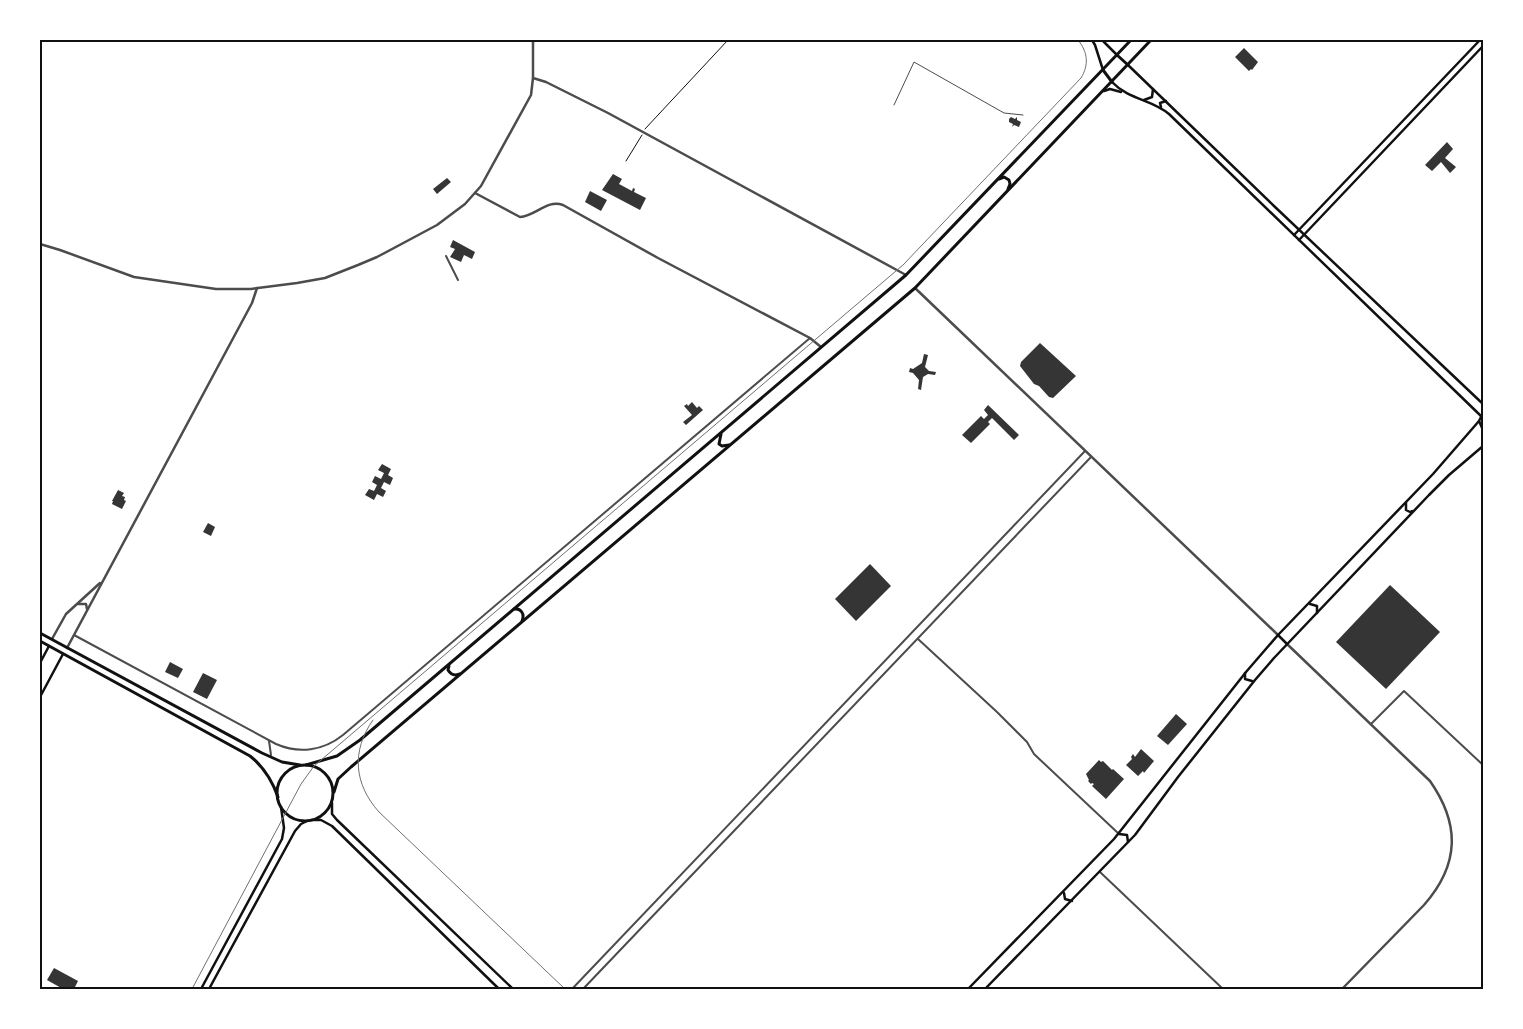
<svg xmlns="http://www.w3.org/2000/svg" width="1523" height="1029" font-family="'IBM Plex Sans',sans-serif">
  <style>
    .building { fill: #353535 }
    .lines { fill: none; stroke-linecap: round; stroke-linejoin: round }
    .path { stroke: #111; stroke-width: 1 }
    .service { stroke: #4c4c4c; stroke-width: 1 }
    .minor { stroke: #4c4c4c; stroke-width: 2 }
    .tertiary { stroke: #4c4c4c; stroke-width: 2.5 }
    .secondary { stroke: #111; stroke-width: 2.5 }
    .primary { stroke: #111; stroke-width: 3 }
    .tram { stroke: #707070; stroke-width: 1 }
    .neatline { fill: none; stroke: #111; stroke-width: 2 }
  </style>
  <rect width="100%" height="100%" fill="#fff"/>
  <g class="building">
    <polygon points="1244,48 1258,62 1252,70 1251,69 1249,71 1235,57"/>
    <polygon points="1011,117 1015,119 1017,117 1017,120 1021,122 1019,127 1014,125 1012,127 1013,124 1009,122 1009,119"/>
    <polygon points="1447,142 1453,149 1445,158 1456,167 1450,173 1441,162 1432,171 1425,165"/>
    <polygon points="613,174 622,179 619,184 632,191 633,188 635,189 634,192 646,198 640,210 602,190"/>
    <polygon points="447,178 451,182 437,194 433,189"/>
    <polygon points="590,191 607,200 601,211 585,202"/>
    <polygon points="453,240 475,252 472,259 464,255 461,262 450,257 455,249 450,247"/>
    <polygon points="1040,343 1076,376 1053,398 1049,397 1039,386 1034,384 1020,366 1021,362"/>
    <polygon points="924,354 928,355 925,367 929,371 936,372 935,375 928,374 923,377 921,390 918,389 919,380 913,373 909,372 910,368 913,369 922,363"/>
    <polygon points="692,402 697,408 699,406 703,410 686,425 683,422 692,415 684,406 687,404 688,406"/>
    <polygon points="988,405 1019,435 1014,440 992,418 988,422 990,424 971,443 962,435 981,416 984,419 988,415 984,410"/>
    <polygon points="382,464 391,469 388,475 393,478 390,485 384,482 381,488 386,491 383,497 377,494 374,500 365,495 369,489 374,491 377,485 372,482 375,476 381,479 384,473 378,470"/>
    <polygon points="118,490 124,493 122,496 125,497 124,500 126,501 122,509 112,504 113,501 112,501"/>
    <polygon points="208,523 215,527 211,536 203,532"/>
    <polygon points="870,564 891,586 856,621 835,599"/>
    <polygon points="1390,585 1440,632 1386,689 1336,642"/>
    <polygon points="170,662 183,669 178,678 165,672"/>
    <polygon points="203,673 217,680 207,699 193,692"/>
    <polygon points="1176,714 1187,724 1168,745 1157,736"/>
    <polygon points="1141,749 1154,761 1144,773 1143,771 1138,776 1126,765 1132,759 1131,757 1133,754 1135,757"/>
    <polygon points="1099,760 1101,762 1103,761 1112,770 1113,769 1124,779 1106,799 1092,786 1094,784 1092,783 1091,784 1088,781 1089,780 1086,774"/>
    <polygon points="54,968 78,981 74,989 63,989 47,980"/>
  </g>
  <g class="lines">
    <g class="path">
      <polyline points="645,129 728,40"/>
      <polyline points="626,161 642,135"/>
    </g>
    <polyline class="service" points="894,105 914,62 1004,113 1023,115"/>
    <g class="minor">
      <polyline points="446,256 458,280"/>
      <path d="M74 635 276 744C299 754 323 751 343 735L810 338"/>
      <polyline points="918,639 997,712 1027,742 1034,754 1119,834"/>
      <polyline points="1371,724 1404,691 1483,765"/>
      <polyline points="269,741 271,755"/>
      <polyline points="1100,872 1223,989"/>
      <polyline points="572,989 1085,451"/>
      <polyline points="583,989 1091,457"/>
    </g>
    <g class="tertiary">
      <polyline points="533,78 546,82 608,113 906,275"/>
      <path d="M475 193 520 217C536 216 547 199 563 205L658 258 810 338 821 347"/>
      <polyline points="40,244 60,250 134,277 216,289 251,289 297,283 325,278 358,265 377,257 437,225 465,204 481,186 531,95 533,78 533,40"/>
      <polyline points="915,288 1278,635"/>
      <polyline points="78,604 86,604 87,609"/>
      <polyline points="52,639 66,614 100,583"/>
      <path d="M1287 644 1430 781C1460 824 1460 864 1424 905L1342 989"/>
      <polyline points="67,648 252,303 257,288"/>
    </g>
    <g class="secondary">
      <polyline points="1092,40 1095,45 1103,70"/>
      <polyline points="1102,40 1117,55"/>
      <polyline points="1128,65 1274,206 1483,404"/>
      <path d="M1112 82C1129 100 1151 99 1169 114L1481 416"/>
      <polyline points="1104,91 1110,89 1121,92"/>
      <polyline points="1144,100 1152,97 1153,89"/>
      <polyline points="1161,107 1160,103 1166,101"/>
      <polyline points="1294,235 1480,40"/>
      <polyline points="1299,240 1483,46"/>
      <polyline points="1483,413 1479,421 1483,430"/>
      <polyline points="1406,503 1406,510 1410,512 1412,511"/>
      <polyline points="1310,604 1317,606 1317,613"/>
      <polyline points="1278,635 1287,644"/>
      <polyline points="40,663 49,646"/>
      <polyline points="1245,673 1245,679 1252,681"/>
      <polyline points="40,697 63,654"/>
      <polyline points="332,803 332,814 337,820 513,989"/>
      <polyline points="311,820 321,820 332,826 499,989"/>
      <polyline points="1119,834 1127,835 1128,842"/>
      <polyline points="1064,893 1065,899 1072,901"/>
      <polyline points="201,989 282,839 284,828 281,807"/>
      <polyline points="209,989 295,831 301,824 307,821"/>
      <polyline points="968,989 1114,839 1246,672 1278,635 1433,474 1479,421"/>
      <polyline points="985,989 1135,835 1178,777 1255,680 1274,658 1429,495 1449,475 1483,446"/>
    </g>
    <g class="primary">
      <polyline points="1117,55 1128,65"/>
      <polyline points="1103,70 1112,82"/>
      <polyline points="999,179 1004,177 1009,180 1010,184 1008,189"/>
      <polyline points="721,434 719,444 722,446 729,445"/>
      <path d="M514 609C521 608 525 614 522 621"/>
      <polyline points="40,633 262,753 282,762 300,765"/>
      <path d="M40 641 250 756C264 767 272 780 278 797"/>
      <path d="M449 666 448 670C451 675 455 676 460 674"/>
      <polyline points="306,765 337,756 360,740 906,275 1131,40"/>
      <circle cx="305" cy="793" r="28"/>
      <polyline points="334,792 338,779 351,767 915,288 1151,40"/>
    </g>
    <g class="tram">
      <path d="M373 720C351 751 354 784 379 812L565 989"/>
      <path d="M192 989 301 784 314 766 903 265 1081 78C1089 65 1088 52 1078 40"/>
    </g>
  </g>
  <rect width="1523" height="1029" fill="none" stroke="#ffffff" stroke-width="82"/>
  <rect x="41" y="41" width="1441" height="947" class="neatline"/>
</svg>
